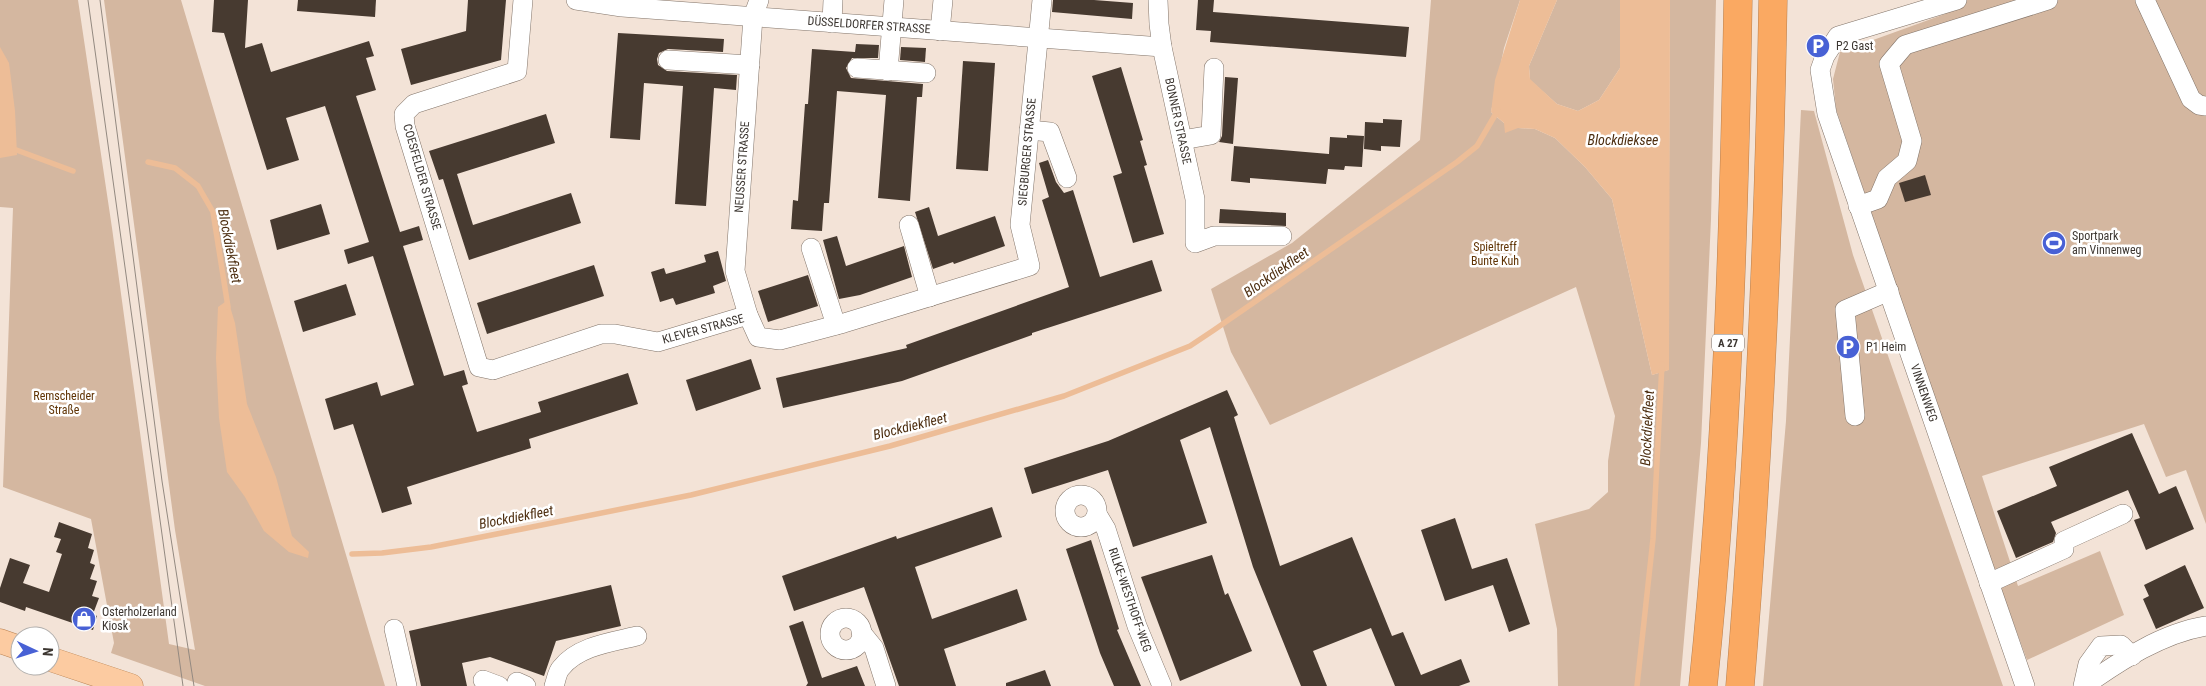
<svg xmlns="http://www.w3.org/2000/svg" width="2206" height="686" font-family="'Roboto Condensed',sans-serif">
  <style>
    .green { fill: #d4b7a0 }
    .water { fill: #edbd97 }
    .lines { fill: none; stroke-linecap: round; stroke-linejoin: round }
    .stream { stroke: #edbd97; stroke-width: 5.5 }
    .building { fill: #473a30 }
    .minor-casing { stroke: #827469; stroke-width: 20 }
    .major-casing { stroke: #b88151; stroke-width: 25 }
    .highway-casing { stroke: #b88151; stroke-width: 29 }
    .minor { stroke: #fff; stroke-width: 19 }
    .major { stroke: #fccba1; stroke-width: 24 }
    .highway { stroke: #faa962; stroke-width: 28 }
    .tram { stroke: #938980; stroke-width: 1 }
    .labels { text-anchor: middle; stroke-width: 5; stroke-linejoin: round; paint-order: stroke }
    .shield { fill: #fff; stroke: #777370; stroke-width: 1 }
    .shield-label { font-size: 11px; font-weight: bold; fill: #3d3732 }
    .street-label { font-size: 12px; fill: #3d3732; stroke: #fff }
    .poi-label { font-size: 12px; fill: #3d3732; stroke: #fff; text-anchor: start }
    .park-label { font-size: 12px; fill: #603405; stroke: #fff }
    .water-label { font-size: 14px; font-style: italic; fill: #4c2d0f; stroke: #fff }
  </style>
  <rect width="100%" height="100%" fill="#f3e3d7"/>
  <g class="green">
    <polygon points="0,0 78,0 112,228 169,644 195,650 175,530 104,0 181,0 385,686 205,686 111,653 114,643 91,519 3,487 13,208 0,207"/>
    <polygon points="1431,0 1520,0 1504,48 1491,112 1504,123 1518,128 1535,129 1555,138 1585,167 1612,199 1652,375 1668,370 1670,0 1716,0 1711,219 1701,443 1680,686 1558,686 1557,629 1535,524 1589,509 1608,492 1608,461 1615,416 1576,287 1270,425 1231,352 1211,289 1292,243 1420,140"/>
    <polygon points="1557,0 1620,0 1620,68 1599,100 1578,111 1557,104 1530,80 1529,66"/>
    <polygon points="1941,0 2206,0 2206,524 2186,470 2166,477 2144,424 1982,476 2018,586 2100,551 2124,615 2027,660 1975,518 1836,109 1833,79 1840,52 1945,14"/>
    <polygon points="1801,110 1814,111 1853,255 2003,686 1763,686 1786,421"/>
  </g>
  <g class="water">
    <polygon points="1520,0 1557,0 1529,66 1530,79 1557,104 1578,111 1599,100 1620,68 1620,0 1670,0 1669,370 1652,375 1612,199 1585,167 1555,138 1535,129 1518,128 1505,133 1504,123 1491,112 1495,80"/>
    <polygon points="0,47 9,63 15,111 17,155 0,158"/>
    <polygon points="228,300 235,323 247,404 276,477 292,536 309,552 308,558 289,552 264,531 245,497 227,472 219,418 216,358 218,307"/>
  </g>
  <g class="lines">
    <g class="stream">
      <polyline points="11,148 73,171"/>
      <polyline points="148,162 175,168 198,186 213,212 228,307"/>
      <polyline points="352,554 382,553 431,547 522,529 691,495 890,446 1064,396 1190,346 1214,330 1457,162 1477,146 1498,110"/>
      <polyline points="1637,686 1653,539 1662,364"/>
    </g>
  </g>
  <g class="building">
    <polygon points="214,0 248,0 245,48 262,43 271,72 369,41 374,56 366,58 376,90 356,96 400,232 419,226 423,240 403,246 444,376 464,370 468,384 462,386 477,432 541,412 538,402 628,373 638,404 529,439 531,448 407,487 412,504 382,513 353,424 334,430 325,399 377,382 381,396 414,385 373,256 348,264 344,250 369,242 325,106 286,118 299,160 267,170 224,33 212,32"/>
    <polygon points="298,0 376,0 375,17 297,11"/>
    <polygon points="468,0 506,0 501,60 411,85 401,49 466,31"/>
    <polygon points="1053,0 1094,0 1133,3 1132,19 1052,12"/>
    <polygon points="1198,0 1214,0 1213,12 1409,27 1406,57 1210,42 1211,31 1196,30"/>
    <polygon points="618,33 724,39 723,52 668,49 659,53 657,59 658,65 667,71 737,75 736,90 714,88 706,206 675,204 683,86 644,83 640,140 610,138"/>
    <polygon points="856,44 879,45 878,58 852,58 846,68 851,78 923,84 922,97 917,97 910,201 878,198 886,95 837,91 829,203 824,203 822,231 791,229 793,200 798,201 805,104 808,104 812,49 855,52"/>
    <polygon points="901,47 926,48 925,62 900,60"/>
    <polygon points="963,61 995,63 988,171 956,169"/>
    <polygon points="1121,67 1143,140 1140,141 1147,165 1144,166 1164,234 1133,243 1113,176 1122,173 1092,76"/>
    <polygon points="1225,77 1238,78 1233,144 1219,142 1222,136"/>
    <polygon points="546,114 555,143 457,174 473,225 571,193 581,223 469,260 443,179 439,180 429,151"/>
    <polygon points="1383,119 1402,120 1400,147 1381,146 1381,151 1364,149 1365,122 1383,123"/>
    <polygon points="1347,135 1364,136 1362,167 1345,166 1344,170 1328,169 1326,184 1250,178 1250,183 1231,181 1234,146 1329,154 1330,137 1347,138"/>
    <polygon points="1048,160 1056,182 1064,193 1073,190 1100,277 1152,260 1162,291 1032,333 1032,335 902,381 783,408 776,378 907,348 906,345 1069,287 1042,200 1049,197 1039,163"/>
    <polygon points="1925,175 1931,195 1905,202 1899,183"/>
    <polygon points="321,204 330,234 277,250 270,220"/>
    <polygon points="929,207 938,236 995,216 1005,246 954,264 953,262 933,269 915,212"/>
    <polygon points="1220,209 1286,213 1286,226 1219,223"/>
    <polygon points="837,236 846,266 904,246 912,277 860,295 839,299 823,240"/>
    <polygon points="718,251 726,281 713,286 715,293 676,305 673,298 660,302 651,272 664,268 666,274 680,270 706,262 704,255"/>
    <polygon points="594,265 604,296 487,334 477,303"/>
    <polygon points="808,275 818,306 768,322 758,291"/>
    <polygon points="346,284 356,315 303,332 294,301"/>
    <polygon points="751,359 761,389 696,411 686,380"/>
    <polygon points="1227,390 1238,415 1234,417 1280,566 1352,537 1392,636 1403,632 1421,675 1461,659 1470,682 1459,686 1395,686 1371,628 1313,651 1327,686 1301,686 1253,567 1210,427 1180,440 1207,523 1133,547 1108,470 1032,494 1024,468 1108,441"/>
    <polygon points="2132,433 2159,494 2176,486 2194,529 2146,550 2134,520 2140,518 2128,490 2051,522 2056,533 2053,542 2016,558 1997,511 2057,486 2049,467"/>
    <polygon points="992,507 1002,537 915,567 932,619 1017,589 1027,620 944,649 956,686 899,686 864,587 794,611 782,576 896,536 897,539"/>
    <polygon points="1455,518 1472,569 1507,558 1530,624 1509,632 1493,585 1445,601 1421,530"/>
    <polygon points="59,522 92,534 88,548 94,550 90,563 95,565 90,579 97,581 92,596 99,598 93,614 97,616 93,630 26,607 25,611 0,602 0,588 10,558 30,565 23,583 49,592 62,554 56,552 61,539 54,537"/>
    <polygon points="1091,540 1119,629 1117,630 1141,686 1114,686 1100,653 1066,549"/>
    <polygon points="1212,555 1225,595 1228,593 1252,651 1180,681 1141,577"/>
    <polygon points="2185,565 2204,608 2156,629 2143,599 2149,596 2144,585"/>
    <polygon points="611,585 621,626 556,641 544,676 490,657 462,663 467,686 421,686 409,631"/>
    <polygon points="803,621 822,678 857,666 865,686 806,686 808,683 789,626"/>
    <polygon points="1045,670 1051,686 1006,686 1006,683"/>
  </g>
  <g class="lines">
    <g class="minor-casing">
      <g id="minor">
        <polyline points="523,0 517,71 414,104 404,114 405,126 479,367 493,370 601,334 615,334 658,342 748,315 758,337 780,340 844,323 1030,266 1020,225 1042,0"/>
        <polyline points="576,0 622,7 1162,47"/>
        <polyline points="1158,0 1159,24 1162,47 1195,199 1195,243 1214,236 1282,236"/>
        <polyline points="1957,0 1838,36 1825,56 1820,70 1827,114 2025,686"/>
        <polyline points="2145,0 2191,99 2199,105 2206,106"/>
        <polyline points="832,23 833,0"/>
        <polyline points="940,31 943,0"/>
        <polyline points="668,60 750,65"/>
        <polyline points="857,68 926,73"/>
        <polyline points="888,71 894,0"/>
        <polyline points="1029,130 1050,132 1067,178"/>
        <polyline points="1182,140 1211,135 1214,68"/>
        <polyline points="1858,206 1878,199 1887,178 1907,161 1912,141 1889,64 1905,45 2048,0"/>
        <polyline points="909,225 930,297"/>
        <polyline points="811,248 836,325"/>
        <polyline points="748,315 735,271 753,17 759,0"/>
        <polyline points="1855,416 1845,310 1889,291"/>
        <circle cx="1081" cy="511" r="16"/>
        <polyline points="1097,514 1106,529 1137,626 1162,686"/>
        <polyline points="1989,583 2064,549 2064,541 2123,514"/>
        <circle cx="846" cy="634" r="16"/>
        <polyline points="394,629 407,686"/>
        <polyline points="861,632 874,648 886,686"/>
        <polyline points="483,680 499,686"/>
        <polyline points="516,686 517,682 526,686"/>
        <path d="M554 686C556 681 557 672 561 668 578 646 612 642 637 636"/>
        <polyline points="2083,686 2088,664 2101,646 2121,645 2132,656"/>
        <path d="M2084 686C2120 661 2162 633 2206 626"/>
      </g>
    </g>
    <g class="major-casing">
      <g id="major">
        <polyline points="0,641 20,648"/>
        <polyline points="50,659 131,686"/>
      </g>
    </g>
    <g class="highway-casing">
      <g id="highway">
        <path d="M1703 686C1727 458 1734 229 1738 0"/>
        <path d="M1740 686C1759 458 1769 229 1773 0"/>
      </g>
    </g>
    <use href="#minor" class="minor"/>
    <use href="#major" class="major"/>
    <use href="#highway" class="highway"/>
    <g class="tram">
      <polyline points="88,0 183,686"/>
      <polyline points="100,0 162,481 194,686"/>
    </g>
  </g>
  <defs>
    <g id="parking-disc" transform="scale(1.25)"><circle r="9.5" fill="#4861d5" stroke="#fff"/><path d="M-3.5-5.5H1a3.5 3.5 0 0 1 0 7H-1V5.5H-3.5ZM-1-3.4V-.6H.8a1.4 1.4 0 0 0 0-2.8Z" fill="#fff"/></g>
    <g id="stadium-disc" transform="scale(1.25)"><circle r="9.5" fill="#4861d5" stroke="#fff"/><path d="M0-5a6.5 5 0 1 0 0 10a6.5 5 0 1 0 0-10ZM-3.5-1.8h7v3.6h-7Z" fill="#fff"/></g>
    <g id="shop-disc" transform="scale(1.25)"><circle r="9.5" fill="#4861d5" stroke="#fff"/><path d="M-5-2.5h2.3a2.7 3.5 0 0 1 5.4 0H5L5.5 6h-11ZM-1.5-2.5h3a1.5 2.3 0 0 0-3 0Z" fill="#fff"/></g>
  </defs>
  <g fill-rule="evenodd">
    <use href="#parking-disc" x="1818" y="46"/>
    <use href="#stadium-disc" x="2054" y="243"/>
    <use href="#parking-disc" x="1848" y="347"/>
    <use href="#shop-disc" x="84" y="619"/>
  </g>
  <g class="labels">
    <rect class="shield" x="1712" y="334.5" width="32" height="17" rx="4"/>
    <g class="shield-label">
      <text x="1728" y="347">A 27</text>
    </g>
    <g class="street-label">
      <text transform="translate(869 25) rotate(4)" y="4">DÜSSELDORFER STRASSE</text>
      <text transform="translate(1178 121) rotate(78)" y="4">BONNER STRASSE</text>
      <text transform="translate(1027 152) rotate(-85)" y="4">SIEGBURGER STRASSE</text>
      <text transform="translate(742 167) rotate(-86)" y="4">NEUSSER STRASSE</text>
      <text transform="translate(422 177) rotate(74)" y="4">COESFELDER STRASSE</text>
      <text transform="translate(703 329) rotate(-15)" y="4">KLEVER STRASSE</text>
      <text transform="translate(1924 393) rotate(71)" y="4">VINNENWEG</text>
      <text transform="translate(1130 600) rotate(71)" y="4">RILKE-WESTHOFF-WEG</text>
    </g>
    <g class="poi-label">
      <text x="1836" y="50">P2 Gast</text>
      <text x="2072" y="240">Sportpark<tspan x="2072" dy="14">am Vinnenweg</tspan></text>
      <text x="1866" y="351">P1 Heim</text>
      <text x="102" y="616">Osterholzerland<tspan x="102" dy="14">Kiosk</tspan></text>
    </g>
    <g class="park-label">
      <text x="1495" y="251">Spieltreff<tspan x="1495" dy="14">Bunte Kuh</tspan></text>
      <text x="64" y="400">Remscheider<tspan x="64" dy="14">Straße</tspan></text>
    </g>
    <g class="water-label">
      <text x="1623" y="145">Blockdieksee</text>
      <text transform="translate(230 246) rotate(79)" y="5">Blockdiekfleet</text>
      <text transform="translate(1276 272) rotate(-35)" y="5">Blockdiekfleet</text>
      <text transform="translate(910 426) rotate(-14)" y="5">Blockdiekfleet</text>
      <text transform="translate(1647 428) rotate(-87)" y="5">Blockdiekfleet</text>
      <text transform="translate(516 517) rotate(-11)" y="5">Blockdiekfleet</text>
    </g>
  </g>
  <g transform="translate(35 651) rotate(94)"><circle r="24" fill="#ffffff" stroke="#b1afad"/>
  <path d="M0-4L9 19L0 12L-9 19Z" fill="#4861d5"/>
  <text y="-8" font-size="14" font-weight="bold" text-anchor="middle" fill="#3d3732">N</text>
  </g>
</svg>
